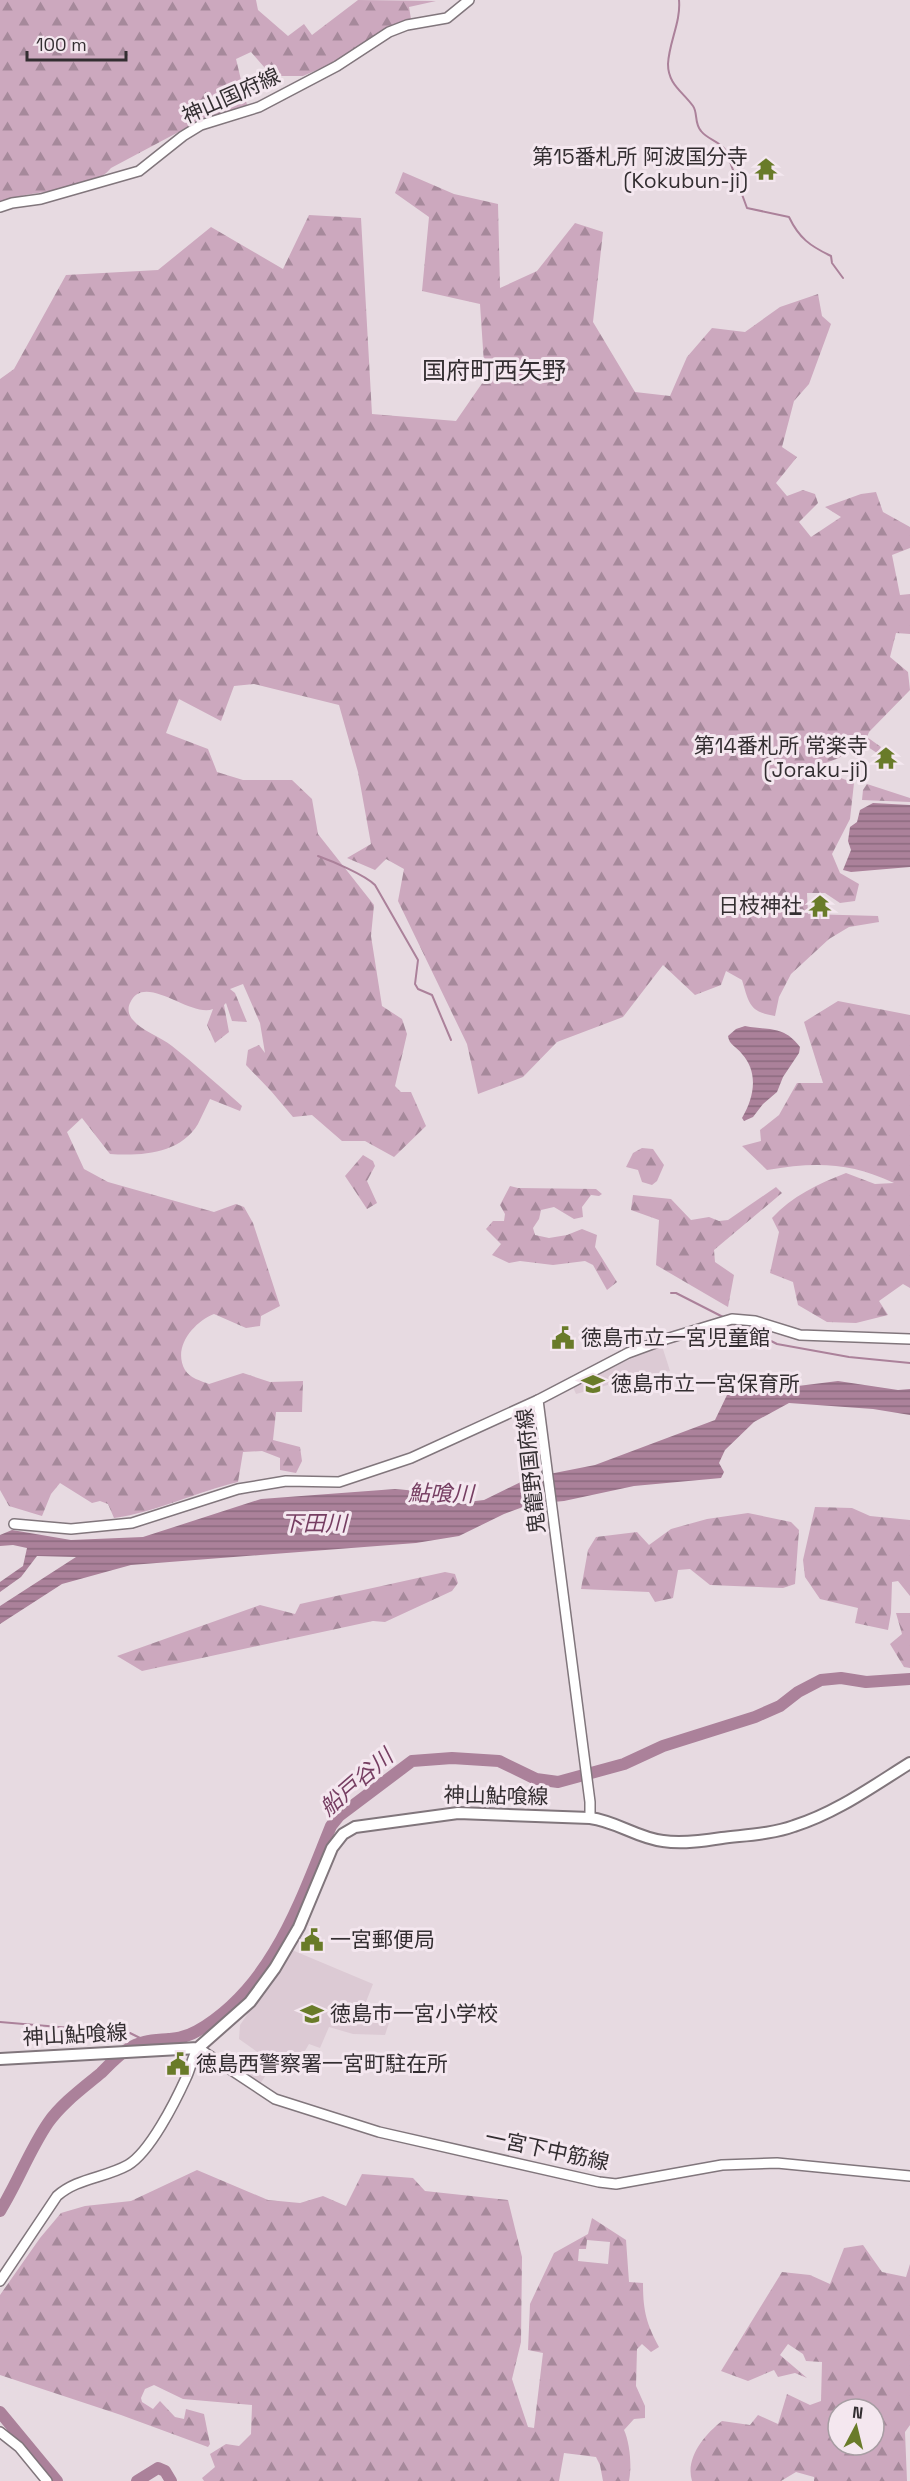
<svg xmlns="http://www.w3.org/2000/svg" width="910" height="2481" font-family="'Space Grotesk','Noto Sans JP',sans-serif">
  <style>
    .built { fill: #dccad4 }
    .forest { fill: url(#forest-firs); fill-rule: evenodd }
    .water { fill: url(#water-rules) }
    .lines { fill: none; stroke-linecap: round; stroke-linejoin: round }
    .stream { stroke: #ab819a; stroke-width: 2 }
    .river { stroke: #ab819a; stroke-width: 12 }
    .secondary-casing { stroke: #81767c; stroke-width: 12 }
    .primary-casing { stroke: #81767c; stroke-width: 14 }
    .secondary { stroke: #fff; stroke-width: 9 }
    .primary { stroke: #fff; stroke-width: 10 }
    .labels { text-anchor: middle; stroke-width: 6; stroke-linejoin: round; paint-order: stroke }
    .street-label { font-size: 21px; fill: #332e31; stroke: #f4e7ef }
    .poi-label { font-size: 21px; fill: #332e31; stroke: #f4e7ef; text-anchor: start }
    .water-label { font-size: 22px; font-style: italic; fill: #763e62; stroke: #f4e7ef }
    .quarter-label { font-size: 24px; fill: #332e31; stroke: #f4e7ef }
  </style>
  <defs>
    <pattern id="forest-firs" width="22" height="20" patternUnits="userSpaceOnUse" patternTransform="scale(1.5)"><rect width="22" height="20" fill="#cca8be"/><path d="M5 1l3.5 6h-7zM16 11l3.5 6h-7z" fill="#a6899b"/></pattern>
    <pattern id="water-rules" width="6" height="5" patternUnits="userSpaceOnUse" patternTransform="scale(1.5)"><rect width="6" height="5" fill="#ab819a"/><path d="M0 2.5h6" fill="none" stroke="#8c6a7e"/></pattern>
  </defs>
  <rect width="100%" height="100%" fill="#e7dae1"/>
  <g class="built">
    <polygon points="662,1346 670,1371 629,1379 576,1394 573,1387 623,1362"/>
    <polygon points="292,1950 373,1984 364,2007 390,2020 385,2035 353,2034 329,2027 320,2048 309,2044 296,2066 277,2058 258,2087 247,2079 263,2056 239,2039 240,2025"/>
  </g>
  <g class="forest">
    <path d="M0 0H256L258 10 288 36 304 24 312 35 358 0 436 1 409 7 411 19 384 29 333 63 303 76H272L251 52 236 59 247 105 188 127 111 168C91 194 29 188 0 203Z"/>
    <path d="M403 172 454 194 498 204 500 288 537 271 575 223 603 232 593 322 635 392 670 396 687 357 712 328 745 332 780 307 818 294 822 316 831 324 809 384 794 401 782 447 797 457 776 483 787 496 803 490 815 494 818 503 799 522 811 537 841 517 825 507 861 494 876 492 883 512 910 527V548L892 555 900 595 910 594V634L896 633 890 657 908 672 910 690 869 732 867 737 881 747 877 753 859 741 839 758 823 764 825 772 854 783 850 819 832 854 840 873 859 884 855 901 840 903 825 893H807L808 914 878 916 879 922 849 927 829 939 791 974 779 997 775 1016C749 1012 749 1003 742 980L726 971 721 985 695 995 663 965 623 1017 557 1042 523 1077 478 1094 467 1044 398 901 404 869 386 859 375 870 347 858 371 844 358 772 339 705 254 684 234 686 221 721 179 699 166 733 208 749 217 772 243 780H292L312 799 318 834 374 905 371 936 382 1006 402 1019 407 1034 395 1086 401 1092H411L426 1126 394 1157 365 1141H342L312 1115 293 1117 271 1091 246 1065 248 1050 259 1045 265 1053 260 1023 243 984 230 989 235 993 247 1022 232 1021 226 1003 224 1005 229 1032 215 1043 207 1025 213 1009C190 1018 144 971 130 1003 127 1009 129 1016 133 1020 142 1031 161 1037 172 1046 196 1065 219 1086 242 1106L240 1111 210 1099C206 1107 202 1116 198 1124 180 1154 141 1156 110 1154L82 1118 67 1132 84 1169 108 1182 214 1212 236 1204 244 1207 253 1223 280 1306 261 1316 260 1326 246 1328 214 1314C194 1322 172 1347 185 1370 190 1378 201 1381 209 1384L243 1373 270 1382 303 1381 302 1412H276L273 1440 300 1447 302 1461 296 1473 280 1470V1458L262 1451 243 1452 238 1482C196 1492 157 1512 114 1518L108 1504 100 1501 92 1503 60 1483 51 1494 42 1516 9 1506 0 1490V379L14 369 66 275 158 270 211 227 283 269 309 215 361 218 372 414 456 421 485 379 480 304 422 291 429 217 395 193Z"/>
    <polygon points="867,784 910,798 910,802 862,800 863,790"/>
    <path d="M838 1001 910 1015V1288L903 1284 879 1301 888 1315 856 1323 827 1322 798 1305 793 1282 770 1273 779 1232 772 1218C792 1196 818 1184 846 1173L875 1184 894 1183C849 1162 815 1162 767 1170L742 1146 761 1141 760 1130 779 1115 797 1083H823L804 1022Z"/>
    <polygon points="642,1148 653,1149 664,1165 657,1181 652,1185 642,1182 638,1170 626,1167 633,1153"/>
    <polygon points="363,1155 373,1161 375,1166 367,1181 377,1203 367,1209 345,1176"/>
    <polygon points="510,1186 518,1188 596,1189 602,1194 599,1196 591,1195 582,1207 583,1217 574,1219 554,1207 541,1210 539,1219 533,1228 535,1235 549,1238 567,1235 582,1229 597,1235 595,1247 617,1282 607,1290 593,1265 585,1261 553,1265 520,1261 509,1263 492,1255 501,1244 486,1229 493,1221 504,1221 505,1214 500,1205"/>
    <polygon points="776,1187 782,1193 714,1250 715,1262 734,1275 728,1307 656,1265 659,1220 631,1210 633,1195 671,1199 691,1220 709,1217 719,1221 728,1220"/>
    <polygon points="815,1507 852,1508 870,1516 910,1520 910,1596 898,1581 892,1582 891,1613 888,1630 855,1623 858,1608 820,1599 805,1577 803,1560"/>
    <polygon points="748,1513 791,1522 799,1530 795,1584 783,1588 710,1585 690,1569 678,1570 673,1598 655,1602 649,1592 581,1589 588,1550 596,1537 637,1532 649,1545 671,1529 707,1519"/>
    <polygon points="445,1572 455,1574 458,1583 452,1591 385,1622 373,1621 142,1671 117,1656 260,1605 295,1614 300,1604"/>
    <polygon points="896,1613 910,1613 910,1668 904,1667 890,1644 902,1634"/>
    <path d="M197 2170 268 2200 300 2203 323 2196 346 2206 362 2174 413 2178 425 2191 508 2200 522 2257 521 2342 512 2379 528 2427 534 2428 543 2353 528 2350 530 2304 554 2253 588 2234 592 2218 626 2240 629 2282 643 2283C643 2310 646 2323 659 2347L651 2352 642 2344 637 2349 636 2386 645 2406V2418L634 2419 624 2430C630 2443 632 2467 629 2481H603L600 2465 596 2457 564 2453 559 2481H204L202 2478 215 2467 210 2454 226 2444 239 2446 251 2434 252 2405 183 2399 154 2385 145 2389 141 2398 142 2402 153 2409 160 2401 175 2417 184 2419 186 2409 204 2414 210 2444 208 2447 121 2415 0 2375V2295L40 2238 61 2213 85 2206 131 2201ZM587 2240 610 2242 608 2264 578 2261 579 2249H586Z"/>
    <path d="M863 2245 882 2272 906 2277 910 2264V2425L905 2432 907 2481H814V2477L796 2472 781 2481H692C685 2458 704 2435 722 2421L750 2425 758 2415 778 2424 787 2394 810 2405 821 2401 822 2362 806 2361 803 2354 788 2344 780 2355 807 2378 795 2373 778 2377 774 2370 748 2381 721 2371 782 2272 810 2275 830 2284 844 2248ZM838 2409H874V2445H838Z"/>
  </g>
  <g class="water">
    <polygon points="873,803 910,805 910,867 851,872 843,870 851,850 848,841 850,827 857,822 860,810"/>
    <path d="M745 1026C770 1031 783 1025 800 1047L799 1053 783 1077 777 1092 763 1104 753 1117 744 1121 742 1118C754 1098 759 1073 742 1054 737 1047 729 1045 728 1036L736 1029Z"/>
    <polygon points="838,1381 898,1390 910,1389 910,1415 873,1409 789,1403 754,1422 725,1450 719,1463 724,1472 721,1478 634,1486 564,1501 531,1504 504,1514 459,1536 416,1543 131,1565 62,1584 0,1624 0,1606 76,1557 37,1556 21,1577 0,1592 0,1582 23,1566 27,1548 13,1545 0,1546 0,1535 12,1530 71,1540 143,1537 261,1499 395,1489 429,1492 458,1503 484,1500 529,1478 595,1465 715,1420 727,1395"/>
  </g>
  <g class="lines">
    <g class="stream">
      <path d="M679 0C681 22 669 42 668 64 668 84 682 91 693 106 698 113 694 123 701 131 708 140 720 141 726 151L747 208 789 217C799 238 810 246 831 256L832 263 843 278"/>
      <path d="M318 856C332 861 365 875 375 885L418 960 415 984 418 989 432 995 451 1040"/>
      <polyline points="671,1293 676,1293 725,1318"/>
      <polyline points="736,1323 777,1344 849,1357 910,1363"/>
      <polyline points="0,2022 130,2033 144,2040"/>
    </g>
    <g class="river">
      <path d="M0 2211C18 2182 29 2151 48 2123 61 2104 83 2088 101 2073 109 2065 118 2055 128 2049 149 2034 173 2045 197 2031 272 1988 300 1902 331 1826L339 1816 412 1761 452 1758 499 1761 536 1779 558 1782 624 1764 663 1746 755 1717 780 1706 798 1692 821 1680 841 1678 866 1682 910 1679"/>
      <polyline points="0,2412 57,2481"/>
      <polyline points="137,2481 158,2468 165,2471 171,2481"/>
    </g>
    <g class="secondary-casing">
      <g id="secondary">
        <polyline points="0,207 12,203 41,199 139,171 183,136 201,125 259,107 337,66 389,32 407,25 447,18 469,0"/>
        <polyline points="14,1524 71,1529 132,1523 238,1489 286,1481 339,1482 411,1458 538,1400"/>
        <polyline points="590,1818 590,1802 538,1400 628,1353 666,1339 732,1319 755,1321 800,1335 910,1339"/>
        <path d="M0 2281 57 2196C77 2178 105 2178 128 2165 150 2152 175 2102 186 2078 191 2068 192 2057 198 2048L275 2099 379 2132 599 2182 616 2184 722 2165 777 2163 910 2176"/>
        <polyline points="0,2432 19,2447 47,2481"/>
      </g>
    </g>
    <g class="primary-casing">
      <path id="primary" d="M0 2059 198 2048 250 2002 275 1968 299 1927 332 1848 343 1834 355 1827 458 1813 590 1818C616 1821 637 1838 663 1841 682 1844 703 1841 722 1838 746 1835 772 1834 794 1826 836 1813 873 1786 910 1763"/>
    </g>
    <use href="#secondary" class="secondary"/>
    <use href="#primary" class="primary"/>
  </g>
  <defs>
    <g id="temple-bare" transform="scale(1.8)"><path d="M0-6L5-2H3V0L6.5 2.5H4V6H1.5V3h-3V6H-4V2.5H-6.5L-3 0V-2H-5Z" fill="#697b29" stroke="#f4e7ef" stroke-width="2.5" paint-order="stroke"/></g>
    <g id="civic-bare" transform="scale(1.8)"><path d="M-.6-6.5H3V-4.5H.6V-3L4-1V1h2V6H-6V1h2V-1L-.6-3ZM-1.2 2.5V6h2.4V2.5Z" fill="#697b29" stroke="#f4e7ef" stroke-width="2.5" paint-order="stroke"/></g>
    <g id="school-bare" transform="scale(1.8)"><path d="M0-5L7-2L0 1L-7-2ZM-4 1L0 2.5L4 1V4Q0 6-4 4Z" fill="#697b29" stroke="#f4e7ef" stroke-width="2.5" paint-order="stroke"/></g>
  </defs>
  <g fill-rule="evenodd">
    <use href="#temple-bare" x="766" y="169"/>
    <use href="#temple-bare" x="886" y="758"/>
    <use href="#temple-bare" x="820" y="906"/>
    <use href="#civic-bare" x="563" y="1338"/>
    <use href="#school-bare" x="593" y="1384"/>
    <use href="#civic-bare" x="312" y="1940"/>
    <use href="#school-bare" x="312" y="2014"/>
    <use href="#civic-bare" x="178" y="2064"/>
  </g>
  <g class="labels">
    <g class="street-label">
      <text transform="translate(231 96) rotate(-24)" y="7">神山国府線</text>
      <text transform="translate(531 1471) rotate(-96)" y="7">鬼籠野国府線</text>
      <text transform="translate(496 1796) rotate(1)" y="7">神山鮎喰線</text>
      <text transform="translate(75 2035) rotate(-3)" y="7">神山鮎喰線</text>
      <text transform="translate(547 2150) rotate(12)" y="7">一宮下中筋線</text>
    </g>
    <g class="poi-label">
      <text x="748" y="164" text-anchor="end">第15番札所 阿波国分寺<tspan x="748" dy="24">(Kokubun-ji)</tspan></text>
      <text x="868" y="753" text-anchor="end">第14番札所 常楽寺<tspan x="868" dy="24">(Joraku-ji)</tspan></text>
      <text x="802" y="913" text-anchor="end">日枝神社</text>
      <text x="581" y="1345">徳島市立一宮児童館</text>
      <text x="611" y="1391">徳島市立一宮保育所</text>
      <text x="330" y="1947">一宮郵便局</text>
      <text x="330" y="2021">徳島市一宮小学校</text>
      <text x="196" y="2071">徳島西警察署一宮町駐在所</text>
    </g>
    <g class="water-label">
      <text transform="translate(441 1493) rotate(1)" y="8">鮎喰川</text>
      <text x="314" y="1531">下田川</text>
      <text transform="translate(356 1782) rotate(-41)" y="8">船戸谷川</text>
    </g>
    <g class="quarter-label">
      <text x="494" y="379">国府町西矢野</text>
    </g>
  </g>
  <g transform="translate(856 2427) rotate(7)"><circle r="28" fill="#f4e7ef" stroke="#a79da3" stroke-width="1.5"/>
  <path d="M0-4.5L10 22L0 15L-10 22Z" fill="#697b29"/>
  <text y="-9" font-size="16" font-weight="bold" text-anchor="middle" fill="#332e31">N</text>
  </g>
  <path d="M27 51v9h99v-9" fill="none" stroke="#332e31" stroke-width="3"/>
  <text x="36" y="51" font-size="18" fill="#332e31" stroke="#f4e7ef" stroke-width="4.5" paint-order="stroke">100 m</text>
</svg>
